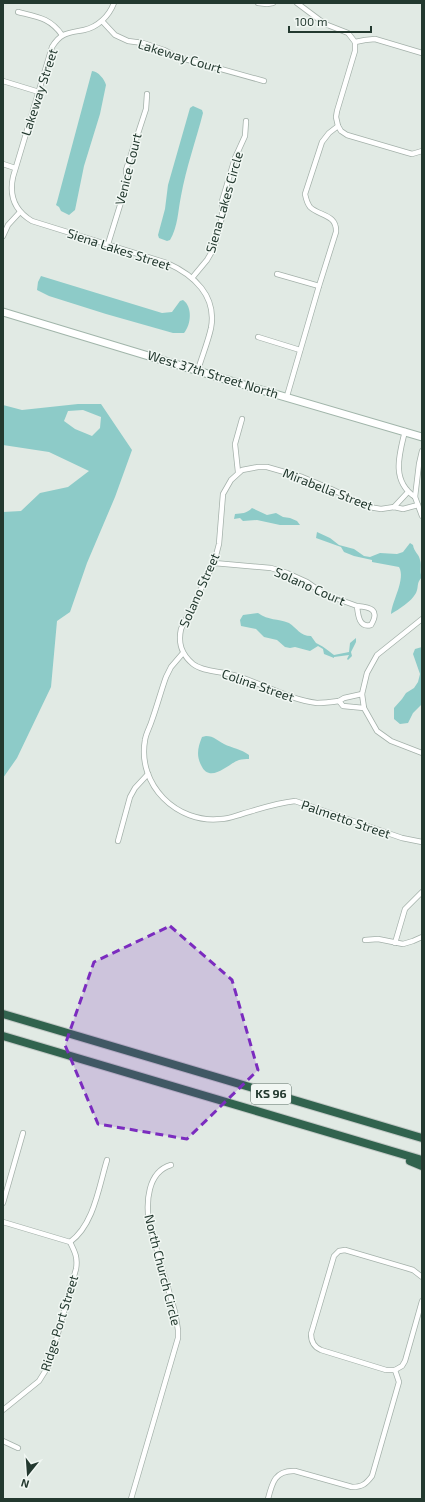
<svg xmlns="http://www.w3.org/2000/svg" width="425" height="1502" font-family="'Exo 2',sans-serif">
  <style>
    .water { fill: #8dcbc8; fill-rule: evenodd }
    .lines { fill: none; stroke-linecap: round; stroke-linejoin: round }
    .street-casing { stroke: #a4b1aa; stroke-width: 6 }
    .secondary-casing { stroke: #a1b5aa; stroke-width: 9 }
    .highway-casing { stroke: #c1c8c5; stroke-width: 10 }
    .street { stroke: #fff; stroke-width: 4.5 }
    .secondary { stroke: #fff; stroke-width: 7 }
    .highway { stroke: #31634e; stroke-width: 8 }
    .marked { fill: #7b2cbf; fill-opacity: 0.2; stroke: #7b2cbf; stroke-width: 3; stroke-dasharray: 8 5; stroke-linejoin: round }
    .labels { text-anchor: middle; stroke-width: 3; stroke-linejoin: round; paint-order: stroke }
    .shield { fill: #f1f7f3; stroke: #61726a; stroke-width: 1 }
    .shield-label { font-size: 12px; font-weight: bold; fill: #23392f }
    .street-label { font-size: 13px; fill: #23392f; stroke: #f1f7f3 }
  </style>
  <rect width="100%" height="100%" fill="#e1eae4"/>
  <g class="water">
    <path d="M92 71C98 71 105 80 106 85L100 114 84 166 75 210 69 215 61 211 59 207 56 205 57 202Z"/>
    <path d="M193 106 202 110 203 113C196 140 186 168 181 196 178 210 178 227 170 240L167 241 159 238 158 235 165 209 168 185 190 108Z"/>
    <path d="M41 276 162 313 172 312 180 301 183 300C193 307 191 325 184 333H173L106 314 49 296 37 290 38 282Z"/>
    <path d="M78 404H101L132 450 115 497 87 563 70 612 57 621 51 687 17 758 3 778V512L21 511 40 493 68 487 89 471 49 452 3 445V405L22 410ZM83 410 101 417 100 428 92 436 75 429 64 421 68 411Z"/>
    <path d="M252 508 267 515 276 513 283 517 290 518 297 521 300 525H280L257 520 243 521 240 518 234 519 235 514C242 513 246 514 252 508Z"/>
    <path d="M317 532 330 538 339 545 354 549 364 556 370 557 380 553 397 554 403 552 410 543 413 545C414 552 419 554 420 560 422 566 419 572 422 577 416 583 419 587 416 593 411 602 399 609 391 614 392 601 406 579 399 567L372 562V560L354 556 344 552 341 547 316 538Z"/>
    <path d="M258 613C269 621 277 618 289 623 297 628 300 636 311 636L316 643C321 645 329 651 334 655L349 652 350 643 356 638V642L351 652 352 656 348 660 347 659 349 655 334 657V658L324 654 323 649 318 646 310 651 295 647 290 648 285 647 277 640 264 637 256 629 241 626 240 620 243 615Z"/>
    <polygon points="422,647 422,704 413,713 408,723 400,724 394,719 394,708 402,699 406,693 414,688 418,682 420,674 413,654 415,649"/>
    <path d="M206 736C214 736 218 741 224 744 232 748 241 749 249 755V759C246 759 242 759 239 760 229 763 210 785 201 765 196 755 198 747 202 737Z"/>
  </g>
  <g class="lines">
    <g class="street-casing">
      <g id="street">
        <path d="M114 3C109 16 98 27 84 30 69 33 61 32 52 47L13 177C9 196 15 211 32 221L167 263C194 275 217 296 211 328 208 342 202 356 198 370"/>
        <polyline points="258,3 267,4 273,3"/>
        <polyline points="297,3 325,24 348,33 355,42 365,40 375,39 422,53"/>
        <path d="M18 12C38 17 50 18 62 35"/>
        <polyline points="102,21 115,35 128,41 143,43 164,50 178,57 264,81"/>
        <polyline points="3,81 39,92"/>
        <polyline points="338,126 341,131 347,135 405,152 412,154 422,151"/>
        <polyline points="3,164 15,168"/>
        <polyline points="3,236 8,225 20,212"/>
        <polyline points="108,244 126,186 126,170 146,109 147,94"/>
        <polyline points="277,274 319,286"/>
        <polyline points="192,278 207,260 214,248 222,217 222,201 235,158 245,136 246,121"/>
        <polyline points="258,337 300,350"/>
        <path d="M287 396 319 286 336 232C337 214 319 216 310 207 307 203 306 199 305 194L322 142 329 133 338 126 336 117 337 111 355 51V42"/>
        <path d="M405 431C399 455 391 481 415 497"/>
        <polyline points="422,451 419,464 415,497 422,516"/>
        <polyline points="238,472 235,444 242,419"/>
        <polyline points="394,507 408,492"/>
        <path d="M214 563 271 568 287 573 307 582 324 594 357 606C358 615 359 628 371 625 380 610 371 607 357 606"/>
        <polyline points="422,619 377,655 367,673 362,694 364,708 377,731 391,741 422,753"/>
        <path d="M183 653 171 667 166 677C161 691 157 706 152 720 150 727 146 733 145 740 137 785 177 824 221 819 228 819 235 816 242 814 259 809 276 803 295 801L402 838 422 842"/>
        <polyline points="362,694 344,698 339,701 343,706 364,708"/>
        <path d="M339 701C332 702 324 703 317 703 287 699 262 683 233 675 221 671 203 672 193 664 181 654 178 643 181 629L214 563 219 544 223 494 231 480 242 470 258 467H267L302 477 331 489 369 507 381 509 394 507 403 509 418 505"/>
        <polyline points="118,841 130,797 135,788 148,774"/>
        <polyline points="365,940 378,939 403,944 413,941 422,937"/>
        <polyline points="395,943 405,909 422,892"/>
        <polyline points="3,1203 23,1133"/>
        <polyline points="3,1222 70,1242"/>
        <path d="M70 1242C94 1225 99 1186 107 1160"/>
        <path d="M395 1370H386L321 1350C314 1347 311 1342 311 1334L334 1256 339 1251 345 1250 413 1270 422 1277"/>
        <path d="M3 1410 39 1381 49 1365 76 1269C78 1258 75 1252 70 1242"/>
        <polyline points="3,1441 18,1448"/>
        <path d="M131 1499 178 1338V1330L175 1312 149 1223C146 1203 147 1172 171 1165"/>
        <path d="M268 1499C272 1483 275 1470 295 1471L352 1487C362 1487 366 1484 372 1476L397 1389 399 1382 395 1370 402 1366 405 1361 422 1301"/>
      </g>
    </g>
    <g class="secondary-casing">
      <polyline id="secondary" points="3,312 251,387 422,437"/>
    </g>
    <g class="highway-casing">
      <g id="highway">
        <polyline points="3,1014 422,1138"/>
        <polyline points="3,1036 422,1160"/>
        <polyline points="410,1161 422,1166"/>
      </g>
    </g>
    <use href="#street" class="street"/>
    <use href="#secondary" class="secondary"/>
    <use href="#highway" class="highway"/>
  </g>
  <path class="marked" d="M170 926 232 980 258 1070 187 1139 98 1124 65 1045 94 962Z"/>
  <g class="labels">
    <rect class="shield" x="251" y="1084" width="40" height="20" rx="3"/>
    <g class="shield-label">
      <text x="271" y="1098">KS 96</text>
    </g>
    <g class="street-label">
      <text transform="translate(180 56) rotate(17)" y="5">Lakeway Court</text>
      <text transform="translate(39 92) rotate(-72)" y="5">Lakeway Street</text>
      <text transform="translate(128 169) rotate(-76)" y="5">Venice Court</text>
      <text transform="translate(224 202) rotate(-74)" y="5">Siena Lakes Circle</text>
      <text transform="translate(119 249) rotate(18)" y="5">Siena Lakes Street</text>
      <text transform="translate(213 374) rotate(17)" y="5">West 37th Street North</text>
      <text transform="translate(328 489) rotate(21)" y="5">Mirabella Street</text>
      <text transform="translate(310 586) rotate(24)" y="5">Solano Court</text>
      <text transform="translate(199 590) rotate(-66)" y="5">Solano Street</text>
      <text transform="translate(258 685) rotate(19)" y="5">Colina Street</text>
      <text transform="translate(346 819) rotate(19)" y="5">Palmetto Street</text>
      <text transform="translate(163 1270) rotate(76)" y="5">North Church Circle</text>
      <text transform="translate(59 1323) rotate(-73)" y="5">Ridge Port Street</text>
    </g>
  </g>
  <rect width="425" height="1502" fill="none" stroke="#23392f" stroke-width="8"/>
  <g transform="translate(28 1474) rotate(197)" stroke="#f1f7f3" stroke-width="3" paint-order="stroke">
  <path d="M0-3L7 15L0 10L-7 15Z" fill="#23392f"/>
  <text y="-6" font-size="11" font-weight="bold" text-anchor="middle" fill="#23392f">N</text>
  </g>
  <path d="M289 26v6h82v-6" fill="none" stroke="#23392f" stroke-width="2"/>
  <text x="295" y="26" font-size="12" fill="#23392f" stroke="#f1f7f3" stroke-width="3" paint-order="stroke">100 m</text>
</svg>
